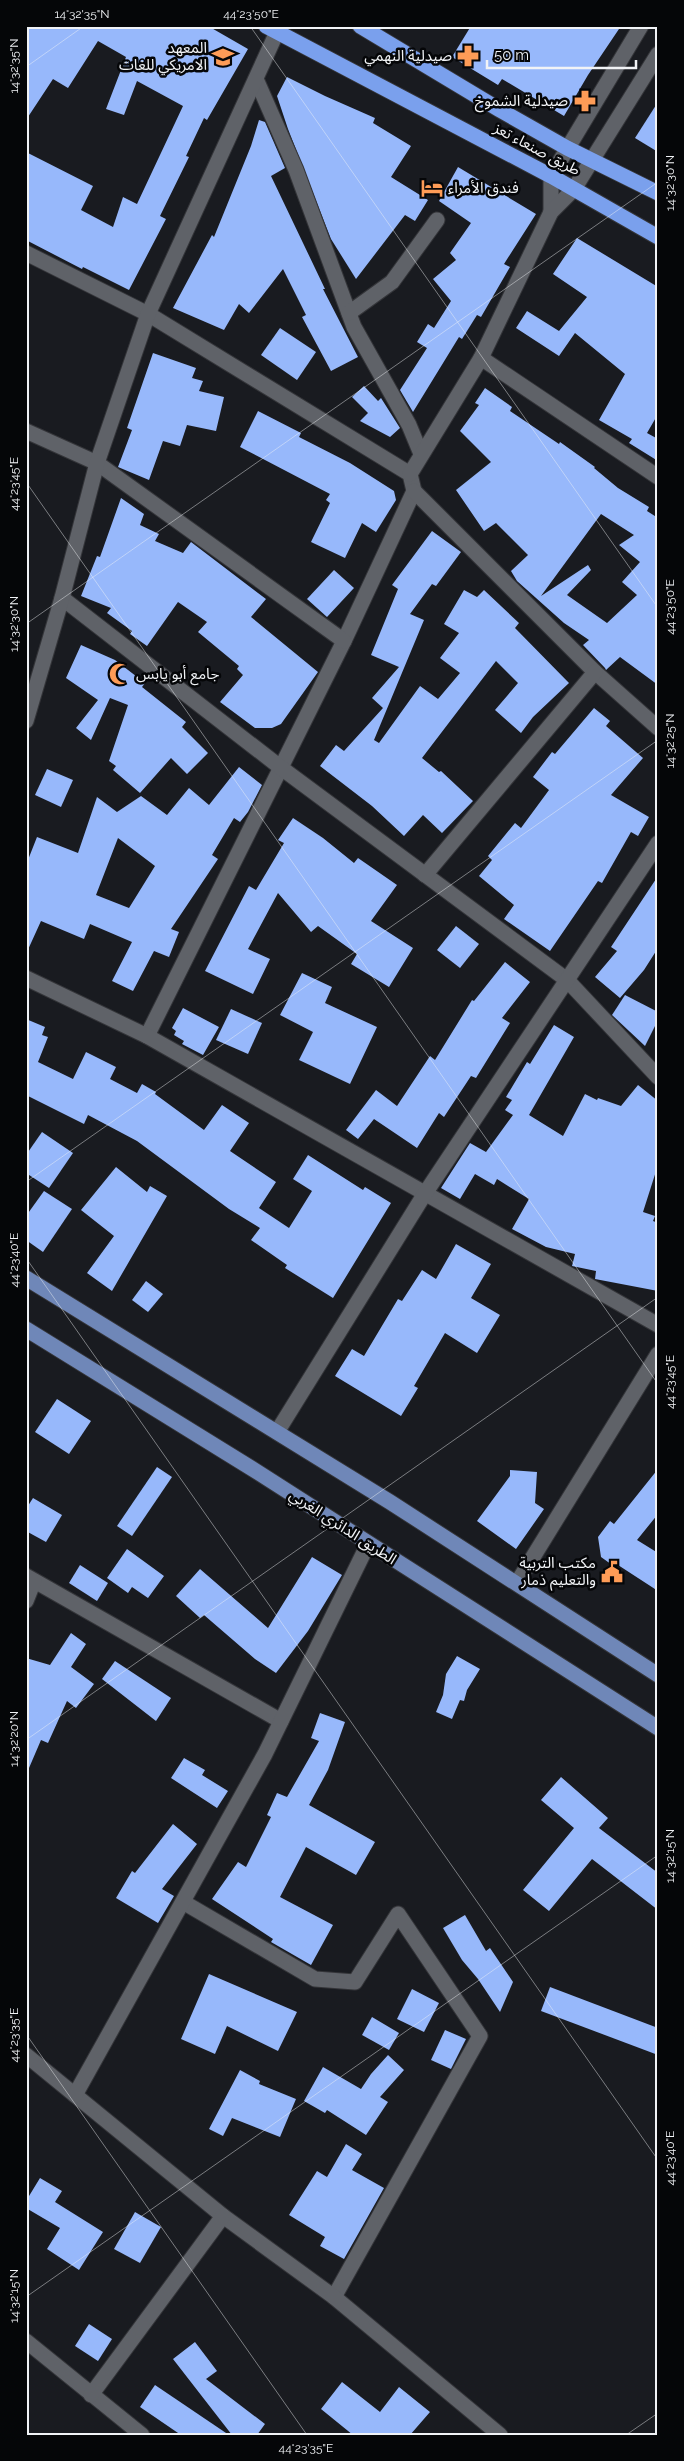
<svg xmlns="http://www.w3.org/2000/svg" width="684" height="2461" font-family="Raleway,'Noto Sans Arabic',sans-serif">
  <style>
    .building { fill: #97b8fb; fill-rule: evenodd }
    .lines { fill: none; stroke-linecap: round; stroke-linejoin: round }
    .minor-casing { stroke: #343539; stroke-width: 17 }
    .major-casing { stroke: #343539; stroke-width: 17 }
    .highway-casing { stroke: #343539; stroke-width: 17 }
    .minor { stroke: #5f6268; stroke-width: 15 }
    .major { stroke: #6f87b8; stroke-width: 15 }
    .highway { stroke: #7aa0ed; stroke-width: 15 }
    .ticks { fill: none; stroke: #f1f3f6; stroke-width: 1; stroke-opacity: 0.45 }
    .labels { text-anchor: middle; stroke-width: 5; stroke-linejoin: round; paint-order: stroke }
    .poi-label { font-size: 15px; fill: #f1f3f6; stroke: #050608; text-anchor: end }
    .street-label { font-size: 15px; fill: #f1f3f6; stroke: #050608 }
    .neatline { fill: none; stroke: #f1f3f6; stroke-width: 2 }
    .ticks-label { font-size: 12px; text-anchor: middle; fill: #f1f3f6 }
  </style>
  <rect width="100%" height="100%" fill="#191b20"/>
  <g class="building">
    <polygon points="26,26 208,26 248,49 207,120 204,118 186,156 189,157 160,216 166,219 129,290 83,267 82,269 26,240 26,152 93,186 81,210 113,227 123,197 137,204 183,106 137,81 124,115 106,109 126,57 98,41 68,88 53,79 26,120"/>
    <polygon points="471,26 621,26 588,75 564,116 502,79 498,85 452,57"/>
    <polygon points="287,77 325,96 375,118 373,123 411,146 391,177 428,200 415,221 405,215 356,279 331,239 288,129 277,96"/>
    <polygon points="658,102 658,152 635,138"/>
    <polygon points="259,120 265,122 285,168 271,176 325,289 323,289 358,357 331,371 302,317 306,315 283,269 249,313 239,304 224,330 173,308 212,235 214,237 251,146"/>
    <polygon points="458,167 536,214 504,264 510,267 481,317 477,315 462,339 459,337 413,412 400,390 427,348 417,342 428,324 434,328 451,301 433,279 456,260 450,253 471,223 439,201"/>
    <polygon points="577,238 658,287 658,414 647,433 658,439 658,461 629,443 632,439 599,420 625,374 575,333 559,356 516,328 527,311 559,331 587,297 553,274"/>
    <polygon points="280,328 316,352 297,380 261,355"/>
    <polygon points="153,353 196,368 192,378 203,381 199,391 224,397 216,431 187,425 180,446 163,441 149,480 118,467 132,430 127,428"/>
    <polygon points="364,386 378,401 381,398 400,428 390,437 360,421 368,413 352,397"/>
    <path d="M485 388 512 407 510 411 559 444 560 442 595 467 594 468 618 488 649 507 647 511 658 518V685L620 657 606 670 605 668 583 645 589 640 564 623 517 581 511 571 528 555 496 523 484 531 456 490 491 462 460 431 479 405 475 403ZM601 514 634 535 619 545 640 562 622 582 637 595 607 623 567 595 591 570 588 565 541 596Z"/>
    <polygon points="258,411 301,433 299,437 350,463 394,491 396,500 376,532 362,523 345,558 311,542 330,503 326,500 330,494 240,447"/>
    <polygon points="121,498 144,514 140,525 159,534 155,541 183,553 191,542 266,599 251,617 318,672 281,724 272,728 255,728 220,702 243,675 237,669 239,666 198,632 207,622 178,602 147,646 130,634 132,631 107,613 111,608 81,596 97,556 100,557"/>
    <polygon points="432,531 461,552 436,586 432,584 410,614 424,620 374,740 379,743 420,686 438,699 460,673 440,658 459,633 444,624 464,590 477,597 484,590 519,623 515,628 569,683 533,717 521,733 495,710 518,683 496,661 422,758 439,772 441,771 473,801 442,833 423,815 404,836 372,806 320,766 336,745 344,751 383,708 372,698 399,667 371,655 398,589 392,585"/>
    <polygon points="334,570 354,588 327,617 307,599"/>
    <polygon points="81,645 115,660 145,683 142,687 186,722 182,727 208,753 187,774 171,758 140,793 113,770 116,766 109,761 128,705 110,698 91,740 76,728 98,700 66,678"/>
    <polygon points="594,708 610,721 606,726 643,758 611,795 649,817 638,836 631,832 602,883 598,881 550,951 504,919 514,905 479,876 492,860 488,856 515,823 521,828 549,790 533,777 552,752 555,754"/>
    <path d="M239 767 262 785 248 812 240 822 234 818 212 855 218 859 171 929 179 932 169 957 154 951 133 991 112 981 132 942 90 924 84 939 41 921 26 954V865L37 837 78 853 97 797 117 812 141 796 167 815 189 788 209 805ZM118 838 155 866 129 908 96 895Z"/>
    <polygon points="47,769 73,780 61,807 35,795"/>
    <polygon points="293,818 323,838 354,863 358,858 397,885 371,921 413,948 389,987 351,964 357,954 318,926 311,932 278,893 248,949 270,959 253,994 205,971 249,886 256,890 284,843 278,840"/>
    <polygon points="658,876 658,948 644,970 620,998 595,977 617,951 611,947"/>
    <polygon points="456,926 479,944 460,968 437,950"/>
    <polygon points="505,962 530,982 502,1018 510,1023 476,1078 471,1076 444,1117 439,1113 417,1148 374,1119 358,1139 346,1130 376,1090 397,1106 430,1056 435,1060 472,1000 474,1001"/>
    <polygon points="302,973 332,987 325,1003 377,1027 350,1084 299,1060 313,1032 280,1015"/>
    <polygon points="625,995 658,1012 658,1020 645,1046 612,1015"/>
    <polygon points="183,1008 219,1027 203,1055 182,1044 184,1041 174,1035 176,1031 172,1028"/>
    <polygon points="231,1009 262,1023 248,1054 216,1040"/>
    <polygon points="26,1019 45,1027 42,1035 48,1037 38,1062 73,1079 86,1052 116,1067 110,1079 137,1093 142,1084 156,1092 155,1094 204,1130 222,1105 249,1123 230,1151 276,1182 259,1208 289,1228 312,1191 293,1179 308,1155 363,1190 365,1187 391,1203 333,1298 285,1268 287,1265 251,1240 260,1228 229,1209 137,1141 88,1115 84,1124 26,1095"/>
    <polygon points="554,1025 574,1037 529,1115 563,1136 585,1094 597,1100 598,1098 621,1106 638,1085 658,1101 658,1165 643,1212 655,1216 653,1221 658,1223 658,1291 595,1279 596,1271 572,1266 575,1254 546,1247 512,1229 529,1199 497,1179 494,1185 475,1174 460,1199 441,1188 470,1143 486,1152 513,1115 505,1110 512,1100 506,1097 527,1062 530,1064"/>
    <polygon points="42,1132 73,1153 49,1188 26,1173 26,1155"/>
    <polygon points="116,1167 147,1192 150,1186 167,1196 112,1291 87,1273 114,1236 81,1210"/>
    <polygon points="44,1191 72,1209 43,1252 26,1240 26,1216"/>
    <polygon points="456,1244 491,1264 471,1298 500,1315 477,1353 445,1333 414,1386 418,1388 401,1416 335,1376 352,1349 364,1356 398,1299 402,1301 422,1270 436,1279"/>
    <polygon points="146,1281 163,1294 148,1312 132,1300"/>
    <polygon points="57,1399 91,1421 69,1454 35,1432"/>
    <polygon points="157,1467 172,1477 132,1536 117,1526"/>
    <polygon points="658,1469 658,1514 637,1540 658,1553 658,1591 618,1565 615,1567 601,1557 598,1537 610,1521 614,1524"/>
    <polygon points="510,1470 537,1472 535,1503 544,1509 516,1549 477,1521 510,1476"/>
    <polygon points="33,1498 62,1515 46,1542 26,1531 26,1509"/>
    <polygon points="127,1549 164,1576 148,1598 132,1587 128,1593 107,1578"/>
    <polygon points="312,1557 342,1575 308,1631 276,1673 255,1659 204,1615 200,1618 176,1596 200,1569 268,1628"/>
    <polygon points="80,1565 108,1583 97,1601 69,1583"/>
    <polygon points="71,1633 86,1644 71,1667 94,1684 76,1708 67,1701 48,1743 41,1740 26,1775 26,1658 50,1665"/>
    <polygon points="457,1656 480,1669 467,1690 464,1701 460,1700 452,1719 436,1712 443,1695 446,1674"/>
    <polygon points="115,1661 171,1698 156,1721 102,1679"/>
    <polygon points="320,1713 345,1722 328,1770 309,1805 375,1842 356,1875 306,1847 280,1897 333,1925 311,1965 271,1942 273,1939 212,1899 238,1862 246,1867 271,1817 267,1815 277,1793 287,1797 319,1741 311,1738"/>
    <polygon points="184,1758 205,1770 202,1775 228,1791 217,1808 171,1778"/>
    <polygon points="561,1777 608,1818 599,1828 658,1873 658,1910 592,1859 549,1911 523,1890 574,1828 541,1800"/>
    <polygon points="173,1824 197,1844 162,1889 174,1896 158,1923 116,1898 132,1871 135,1873"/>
    <polygon points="465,1915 486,1951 490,1948 513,1982 500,2012 478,1979 462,1960 443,1928"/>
    <polygon points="209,1974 297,2012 278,2051 227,2026 215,2054 181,2039"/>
    <polygon points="550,1987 658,2028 658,2055 541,2011"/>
    <polygon points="412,1989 439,2003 424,2032 397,2019"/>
    <polygon points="372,2017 399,2033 389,2050 362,2035"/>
    <polygon points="445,2030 466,2039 451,2069 431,2060"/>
    <polygon points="388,2055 404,2070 380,2097 388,2102 366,2135 327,2110 325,2113 304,2101 323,2067 361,2089 371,2074"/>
    <polygon points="240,2070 260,2081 259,2084 296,2099 280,2137 232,2118 223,2136 209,2129"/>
    <polygon points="346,2144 362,2154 352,2170 384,2188 344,2259 320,2246 325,2237 289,2215 317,2171 327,2177"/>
    <polygon points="40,2178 62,2191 55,2202 103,2232 79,2270 47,2249 60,2228 26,2208 26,2201"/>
    <polygon points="135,2212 161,2227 140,2263 114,2249"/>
    <polygon points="89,2324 112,2339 98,2361 75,2346"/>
    <polygon points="195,2342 217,2371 206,2379 265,2424 257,2435 232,2435 173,2359"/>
    <polygon points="342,2382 380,2412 399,2387 430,2412 410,2435 353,2435 321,2409"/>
    <polygon points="155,2385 229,2435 181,2435 140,2407"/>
  </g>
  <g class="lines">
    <g class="minor-casing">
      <g id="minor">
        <polyline points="256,79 296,170 354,327 409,425 421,454"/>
        <polyline points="551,212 551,176 641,26"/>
        <polyline points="26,253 148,314 410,474 414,491 344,641 147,1036"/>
        <polyline points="349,313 392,282 437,220"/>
        <polyline points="481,358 658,477"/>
        <polyline points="26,431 97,463 344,641"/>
        <polyline points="410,474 481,358 551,212 574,189 658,54"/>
        <polyline points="414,491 595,672 658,728"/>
        <polyline points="62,598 280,767 567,980 658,1077"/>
        <polyline points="26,721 62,598 97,463 148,314 277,32"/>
        <polyline points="425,875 595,672"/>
        <polyline points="26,978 147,1036 658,1325"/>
        <polyline points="277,1432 424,1195 658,843"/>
        <polyline points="26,1576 281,1721"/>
        <polyline points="517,1583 658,1354"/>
        <polyline points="26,1601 34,1581"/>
        <polyline points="183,1902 315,1979 355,1982 398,1914 480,2036 334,2297"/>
        <polyline points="26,2055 223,2216 334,2297 500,2435"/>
        <polyline points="75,2095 265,1754 368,1544"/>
        <polyline points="26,2341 142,2435"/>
        <polyline points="91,2395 223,2216"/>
      </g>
    </g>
    <g class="major-casing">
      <g id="major">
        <polyline points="26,1278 390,1502 658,1675"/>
        <polyline points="26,1329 251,1468 658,1728"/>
      </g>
    </g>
    <g class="highway-casing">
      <g id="highway">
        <polyline points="266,26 551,176 658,237"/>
        <polyline points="360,26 500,110 567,148 658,193"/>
      </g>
    </g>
    <use href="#minor" class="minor"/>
    <use href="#major" class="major"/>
    <use href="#highway" class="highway"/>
  </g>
  <path class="ticks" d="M250 26 658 608M26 67 84 26M26 482 658 1384M26 624 658 182M26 1182 658 740M26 1258 658 2160M26 1740 658 1297M26 2034 307 2435M26 2297 658 1855M626 2435 658 2413"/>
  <defs>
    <g id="pharmacy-bare" transform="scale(1.725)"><path d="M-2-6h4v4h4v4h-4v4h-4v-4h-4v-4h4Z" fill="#fe9c57" stroke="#050608" stroke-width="2.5" paint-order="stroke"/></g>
    <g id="school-bare" transform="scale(1.725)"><path d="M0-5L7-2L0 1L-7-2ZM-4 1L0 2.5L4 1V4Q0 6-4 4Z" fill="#fe9c57" stroke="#050608" stroke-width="2.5" paint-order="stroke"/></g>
    <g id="hotel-bare" transform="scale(1.725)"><path d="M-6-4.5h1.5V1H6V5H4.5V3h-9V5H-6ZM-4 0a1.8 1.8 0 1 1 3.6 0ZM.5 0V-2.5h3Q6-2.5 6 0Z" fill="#fe9c57" stroke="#050608" stroke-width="2.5" paint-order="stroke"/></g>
    <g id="mosque-bare" transform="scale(1.725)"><path d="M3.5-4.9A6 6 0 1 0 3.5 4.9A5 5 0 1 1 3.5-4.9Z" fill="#fe9c57" stroke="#050608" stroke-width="2.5" paint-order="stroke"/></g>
    <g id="civic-bare" transform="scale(1.725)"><path d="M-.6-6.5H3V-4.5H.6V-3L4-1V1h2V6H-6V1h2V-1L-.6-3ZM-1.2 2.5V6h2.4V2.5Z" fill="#fe9c57" stroke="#050608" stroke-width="2.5" paint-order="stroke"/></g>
  </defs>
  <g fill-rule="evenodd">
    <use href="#pharmacy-bare" x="468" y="56"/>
    <use href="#school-bare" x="223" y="57"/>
    <use href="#pharmacy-bare" x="585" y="101"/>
    <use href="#hotel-bare" x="432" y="188"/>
    <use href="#mosque-bare" x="120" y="674"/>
    <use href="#civic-bare" x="612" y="1572"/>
  </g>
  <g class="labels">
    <g class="poi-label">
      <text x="207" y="53">المعهد<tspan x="207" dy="17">الامريكي للغات</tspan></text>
      <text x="452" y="61">صيدلية النهمي</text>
      <text x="568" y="106">صيدلية الشموخ</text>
      <text x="448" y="193" text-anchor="start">فندق الأمراء</text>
      <text x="136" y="679" text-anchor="start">جامع أبو يابس</text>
      <text x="596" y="1568">مكتب التربية<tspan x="596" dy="17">والتعليم ذمار</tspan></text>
    </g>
    <g class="street-label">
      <text transform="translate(537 149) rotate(28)" y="5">طريق صنعاء تعز</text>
      <text transform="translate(343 1527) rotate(33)" y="5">الطريق الدائري الغربي</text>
    </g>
  </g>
  <rect width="684" height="2461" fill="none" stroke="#050608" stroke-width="55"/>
  <path d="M487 60v8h149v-8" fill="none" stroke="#f1f3f6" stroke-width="2.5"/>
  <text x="494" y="60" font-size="15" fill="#f1f3f6" stroke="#050608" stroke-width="4" paint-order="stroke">50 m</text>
  <rect x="28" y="28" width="628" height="2406" class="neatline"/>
  <g class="ticks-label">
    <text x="82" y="18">14°32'35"N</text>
    <text x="251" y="18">44°23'50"E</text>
    <text transform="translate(14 66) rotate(-90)" y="4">14°32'35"N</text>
    <text transform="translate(670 183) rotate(-90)" y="4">14°32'30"N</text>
    <text transform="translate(14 484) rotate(-90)" y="4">44°23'45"E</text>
    <text transform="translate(670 607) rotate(-90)" y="4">44°23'50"E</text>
    <text transform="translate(14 624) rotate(-90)" y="4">14°32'30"N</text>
    <text transform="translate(670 741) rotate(-90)" y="4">14°32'25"N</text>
    <text transform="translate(14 1260) rotate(-90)" y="4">44°23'40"E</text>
    <text transform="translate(670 1382) rotate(-90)" y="4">44°23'45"E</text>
    <text transform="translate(14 1739) rotate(-90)" y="4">14°32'20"N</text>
    <text transform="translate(670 1856) rotate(-90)" y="4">14°32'15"N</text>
    <text transform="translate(14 2035) rotate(-90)" y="4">44°23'35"E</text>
    <text transform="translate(670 2158) rotate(-90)" y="4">44°23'40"E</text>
    <text transform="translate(14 2296) rotate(-90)" y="4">14°32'15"N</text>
    <text x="306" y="2452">44°23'35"E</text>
  </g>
</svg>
